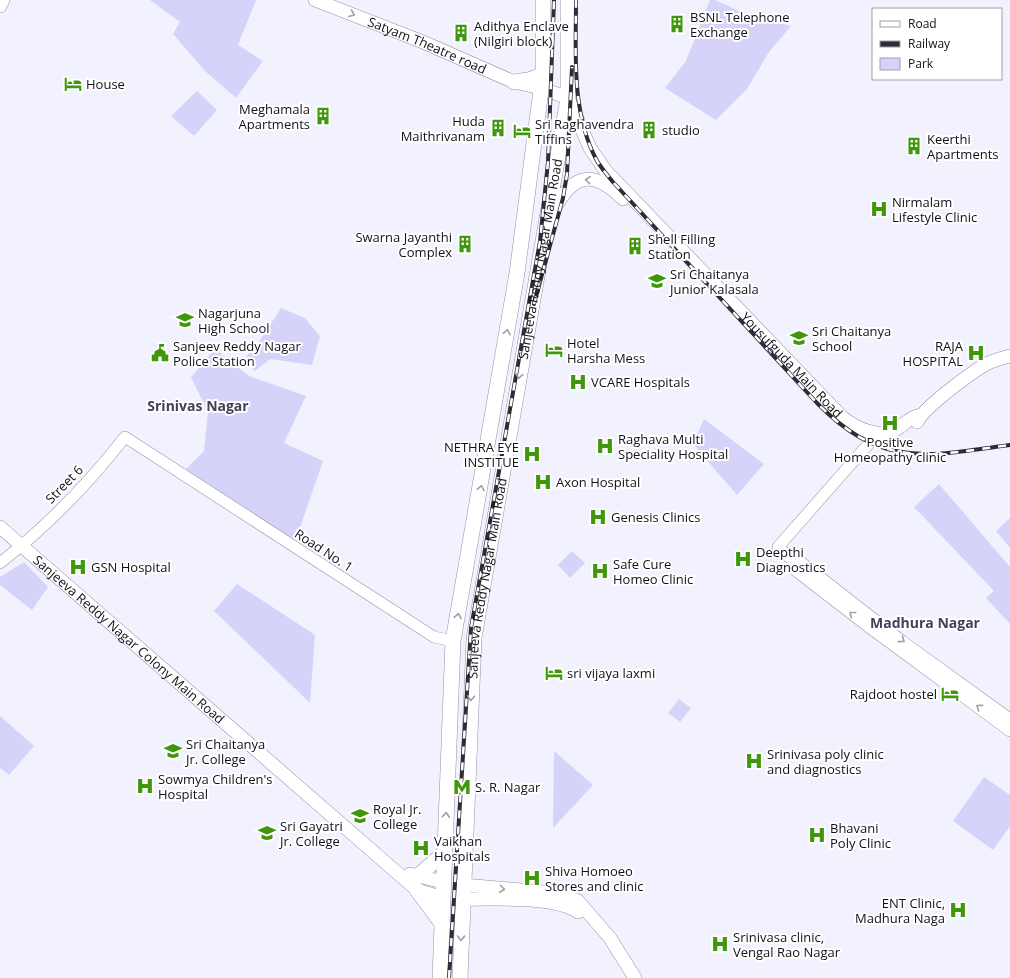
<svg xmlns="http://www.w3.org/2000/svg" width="1010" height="978" font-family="'Open Sans',sans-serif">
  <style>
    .green { fill: #d5d3fa }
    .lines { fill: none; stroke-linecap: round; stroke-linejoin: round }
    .tertiary-casing { stroke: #9190ab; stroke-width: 12 }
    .secondary-casing { stroke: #9190ab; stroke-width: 14 }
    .trunk-casing { stroke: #9190ab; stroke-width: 16 }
    .tertiary { stroke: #fff; stroke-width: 11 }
    .secondary { stroke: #fff; stroke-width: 13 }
    .trunk { stroke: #fff; stroke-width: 15 }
    .rail-casing { stroke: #2e2d37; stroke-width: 4 }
    .rail { stroke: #fff; stroke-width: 2.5; stroke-dasharray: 8; stroke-linecap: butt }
    .oneway { stroke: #a0a0a4 }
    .labels { text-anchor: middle; stroke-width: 4; stroke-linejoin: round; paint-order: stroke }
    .poi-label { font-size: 13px; fill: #12111b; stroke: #fff; text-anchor: start }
    .street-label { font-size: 13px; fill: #12111b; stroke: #fff }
    .neighbourhood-label { font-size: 14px; font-weight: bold; fill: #44425a; stroke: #fff }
  </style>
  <rect width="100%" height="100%" fill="#f2f2fe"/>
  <g class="green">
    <polygon points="150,0 256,0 238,45 263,61 236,98 205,71 173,34 180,22"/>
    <polygon points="710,0 715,0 741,12 791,26 769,52 747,89 716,120 665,88 686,61"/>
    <polygon points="197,91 217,110 194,136 171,116"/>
    <polygon points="281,308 305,318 320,336 312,365 270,359 255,371 244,359 259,342"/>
    <polygon points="215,349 249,376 306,396 284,443 323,461 295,542 186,469 204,451 208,412 191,377"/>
    <polygon points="704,419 764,464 737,495 693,444"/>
    <polygon points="939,484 1010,567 1010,624 986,598 994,591 914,507"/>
    <polygon points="1010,518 1010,548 996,531"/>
    <polygon points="572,551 585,563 570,578 558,565"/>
    <polygon points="24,562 48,587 32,610 0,585 0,577"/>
    <polygon points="237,584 315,635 310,703 214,611"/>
    <polygon points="679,699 691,708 680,722 668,713"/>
    <polygon points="0,716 34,746 9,775 0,768"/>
    <polygon points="554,751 593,785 553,828"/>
    <polygon points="984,777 1010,795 1010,826 993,850 953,821"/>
  </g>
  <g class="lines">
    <g class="tertiary-casing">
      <g id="tertiary">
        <polyline points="872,440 778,547 792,560 796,571 870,628 1010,731"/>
        <polyline points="792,560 802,563 902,641 1010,719"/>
        <path d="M0 563C46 527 89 483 125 437L434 637 453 641"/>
      </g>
    </g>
    <g class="secondary-casing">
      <g id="secondary">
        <path id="s1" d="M315 0 423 42 514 82 541 88 568 98 590 148 605 170 842 417C856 428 879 440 897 429 905 424 910 417 920 415"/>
        <polyline points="0,6 3,0"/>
        <path d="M550 217C569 179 588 164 623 199"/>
        <path d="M917 422C924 407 971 373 986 364 994 360 1002 358 1010 356"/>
        <path id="s2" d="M0 527 417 890 443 898"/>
        <polyline points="410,874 443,882"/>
        <polyline points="463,885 544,892 566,895 578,901 610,938 635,978"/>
        <path d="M462 899C492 900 554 895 578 912"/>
      </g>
    </g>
    <g class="trunk-casing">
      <g id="trunk">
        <polyline points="514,82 528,80 543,75"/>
        <polyline points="417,877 444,853"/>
        <polyline points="417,890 443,925"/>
        <polyline points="440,978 453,641 517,273 543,75 543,0"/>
        <path id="s3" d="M460 978 474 638 568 98V0"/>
      </g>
    </g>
    <use href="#tertiary" class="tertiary"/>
    <use href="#secondary" class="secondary"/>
    <use href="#trunk" class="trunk"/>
    <g class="rail-casing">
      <g id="rail">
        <path d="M576 0C576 52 571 111 596 159 600 167 607 174 612 181L817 403C882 469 927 456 1010 445"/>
        <polyline points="534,304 563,198 567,174 572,67"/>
        <polyline points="449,978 471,628 540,241 548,162 554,0"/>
      </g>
    </g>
    <use href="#rail" class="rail"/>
  </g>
  <defs><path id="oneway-chevron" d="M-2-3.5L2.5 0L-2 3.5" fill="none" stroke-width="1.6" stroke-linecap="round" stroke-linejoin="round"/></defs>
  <g class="oneway">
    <use href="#oneway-chevron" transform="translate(352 14) rotate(21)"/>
    <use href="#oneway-chevron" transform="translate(588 180) rotate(-175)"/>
    <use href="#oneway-chevron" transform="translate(507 332) rotate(-80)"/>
    <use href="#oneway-chevron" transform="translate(519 376) rotate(100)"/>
    <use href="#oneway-chevron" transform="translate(481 488) rotate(-79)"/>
    <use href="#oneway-chevron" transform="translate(852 614) rotate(-142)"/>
    <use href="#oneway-chevron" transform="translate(458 616) rotate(-80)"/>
    <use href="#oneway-chevron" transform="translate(902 640) rotate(36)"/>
    <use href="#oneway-chevron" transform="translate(471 698) rotate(93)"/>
    <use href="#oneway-chevron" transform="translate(979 707) rotate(-144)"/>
    <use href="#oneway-chevron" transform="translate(446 815) rotate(-87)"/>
    <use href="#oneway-chevron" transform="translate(502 889) rotate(6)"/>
    <use href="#oneway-chevron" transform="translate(461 938) rotate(92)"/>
  </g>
  <defs>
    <g id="building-bare" transform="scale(1.38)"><path d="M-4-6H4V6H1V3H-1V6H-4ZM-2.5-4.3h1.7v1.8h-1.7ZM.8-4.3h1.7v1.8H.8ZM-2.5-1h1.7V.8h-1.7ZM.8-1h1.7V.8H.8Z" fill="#40970c" stroke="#fff" stroke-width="2.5" paint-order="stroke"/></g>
    <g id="hotel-bare" transform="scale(1.38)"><path d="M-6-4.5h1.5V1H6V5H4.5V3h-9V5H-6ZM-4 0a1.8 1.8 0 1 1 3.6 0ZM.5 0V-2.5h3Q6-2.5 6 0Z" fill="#40970c" stroke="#fff" stroke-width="2.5" paint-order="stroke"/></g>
    <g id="hospital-bare" transform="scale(1.38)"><path d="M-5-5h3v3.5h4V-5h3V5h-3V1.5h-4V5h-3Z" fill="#40970c" stroke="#fff" stroke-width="2.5" paint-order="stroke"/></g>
    <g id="university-bare" transform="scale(1.38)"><path d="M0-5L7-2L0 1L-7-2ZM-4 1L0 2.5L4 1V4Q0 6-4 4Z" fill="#40970c" stroke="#fff" stroke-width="2.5" paint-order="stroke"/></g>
    <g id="school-bare" transform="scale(1.38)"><path d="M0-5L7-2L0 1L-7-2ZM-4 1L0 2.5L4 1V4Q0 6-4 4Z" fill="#40970c" stroke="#fff" stroke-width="2.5" paint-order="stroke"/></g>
    <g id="civic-bare" transform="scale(1.38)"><path d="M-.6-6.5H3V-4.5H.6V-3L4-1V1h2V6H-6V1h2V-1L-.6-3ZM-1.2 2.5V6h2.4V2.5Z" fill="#40970c" stroke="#fff" stroke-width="2.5" paint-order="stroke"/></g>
    <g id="metro-bare" transform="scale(1.38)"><path d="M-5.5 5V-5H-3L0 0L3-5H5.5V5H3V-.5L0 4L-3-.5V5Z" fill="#40970c" stroke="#fff" stroke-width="2.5" paint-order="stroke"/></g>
  </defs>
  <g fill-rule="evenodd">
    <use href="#building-bare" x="677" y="24"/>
    <use href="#building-bare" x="461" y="33"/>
    <use href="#hotel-bare" x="73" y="84"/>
    <use href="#building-bare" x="323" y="116"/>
    <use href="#building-bare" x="498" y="128"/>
    <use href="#building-bare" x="649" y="130"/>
    <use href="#hotel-bare" x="522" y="131"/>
    <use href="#building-bare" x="914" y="146"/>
    <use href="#hospital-bare" x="879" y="209"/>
    <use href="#building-bare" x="465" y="244"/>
    <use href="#building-bare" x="635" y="246"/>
    <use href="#university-bare" x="657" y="281"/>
    <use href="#school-bare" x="185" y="320"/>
    <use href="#university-bare" x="799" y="338"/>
    <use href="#hotel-bare" x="554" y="350"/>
    <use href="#civic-bare" x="160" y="353"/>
    <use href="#hospital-bare" x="976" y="353"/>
    <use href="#hospital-bare" x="578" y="382"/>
    <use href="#hospital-bare" x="890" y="423"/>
    <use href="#hospital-bare" x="605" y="446"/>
    <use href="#hospital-bare" x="532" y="454"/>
    <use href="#hospital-bare" x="543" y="482"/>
    <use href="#hospital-bare" x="598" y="517"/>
    <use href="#hospital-bare" x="743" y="559"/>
    <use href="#hospital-bare" x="78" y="567"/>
    <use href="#hospital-bare" x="600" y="571"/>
    <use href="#hotel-bare" x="554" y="673"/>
    <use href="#hotel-bare" x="950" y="694"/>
    <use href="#university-bare" x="173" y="751"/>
    <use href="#hospital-bare" x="754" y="761"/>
    <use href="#hospital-bare" x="145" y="786"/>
    <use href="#metro-bare" x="462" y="787"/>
    <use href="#university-bare" x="360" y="816"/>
    <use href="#university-bare" x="267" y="833"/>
    <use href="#hospital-bare" x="817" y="835"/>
    <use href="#hospital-bare" x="421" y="848"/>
    <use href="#hospital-bare" x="532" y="878"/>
    <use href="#hospital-bare" x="958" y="910"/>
    <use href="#hospital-bare" x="720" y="944"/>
  </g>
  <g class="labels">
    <g class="poi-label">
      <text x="690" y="22">BSNL Telephone<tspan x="690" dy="15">Exchange</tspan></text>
      <text x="474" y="31">Adithya Enclave<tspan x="474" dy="15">(Nilgiri block)</tspan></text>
      <text x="86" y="89">House</text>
      <text x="310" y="114" text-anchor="end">Meghamala<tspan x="310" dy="15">Apartments</tspan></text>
      <text x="485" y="126" text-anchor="end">Huda<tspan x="485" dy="15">Maithrivanam</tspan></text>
      <text x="535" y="129">Sri Raghavendra<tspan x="535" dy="15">TIffins</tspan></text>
      <text x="662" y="135">studio</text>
      <text x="927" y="144">Keerthi<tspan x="927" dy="15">Apartments</tspan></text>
      <text x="892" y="207">Nirmalam<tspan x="892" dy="15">Lifestyle Clinic</tspan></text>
      <text x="452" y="242" text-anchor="end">Swarna Jayanthi<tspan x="452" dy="15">Complex</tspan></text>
      <text x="648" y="244">Shell Filling<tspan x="648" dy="15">Station</tspan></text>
      <text x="670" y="279">Sri Chaitanya<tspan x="670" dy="15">Junior Kalasala</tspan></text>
      <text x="198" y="318">Nagarjuna<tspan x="198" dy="15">High School</tspan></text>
      <text x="812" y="336">Sri Chaitanya<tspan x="812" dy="15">School</tspan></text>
      <text x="567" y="348">Hotel<tspan x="567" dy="15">Harsha Mess</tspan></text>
      <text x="173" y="351">Sanjeev Reddy Nagar<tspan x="173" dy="15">Police Station</tspan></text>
      <text x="963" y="351" text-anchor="end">RAJA<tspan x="963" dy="15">HOSPITAL</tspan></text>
      <text x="591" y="387">VCARE Hospitals</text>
      <text x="618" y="444">Raghava Multi<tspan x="618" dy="15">Speciality Hospital</tspan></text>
      <text x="890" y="447" text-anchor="middle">Positive<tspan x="890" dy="15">Homeopathy clinic</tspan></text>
      <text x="519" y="452" text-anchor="end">NETHRA EYE<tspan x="519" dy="15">INSTITUE</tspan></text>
      <text x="556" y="487">Axon Hospital</text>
      <text x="611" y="522">Genesis Clinics</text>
      <text x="756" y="557">Deepthi<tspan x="756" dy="15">Diagnostics</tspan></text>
      <text x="613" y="569">Safe Cure<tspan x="613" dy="15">Homeo Clinic</tspan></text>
      <text x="91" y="572">GSN Hospital</text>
      <text x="567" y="678">sri vijaya laxmi</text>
      <text x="937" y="699" text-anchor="end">Rajdoot hostel</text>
      <text x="186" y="749">Sri Chaitanya<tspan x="186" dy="15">Jr. College</tspan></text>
      <text x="767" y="759">Srinivasa poly clinic<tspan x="767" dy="15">and diagnostics</tspan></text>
      <text x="158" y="784">Sowmya Children's<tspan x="158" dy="15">Hospital</tspan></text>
      <text x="475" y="792">S. R. Nagar</text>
      <text x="373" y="814">Royal Jr.<tspan x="373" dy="15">College</tspan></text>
      <text x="280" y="831">Sri Gayatri<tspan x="280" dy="15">Jr. College</tspan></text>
      <text x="830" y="833">Bhavani<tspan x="830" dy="15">Poly Clinic</tspan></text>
      <text x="434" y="846">Vaikhan<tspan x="434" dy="15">Hospitals</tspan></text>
      <text x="545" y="876">Shiva Homoeo<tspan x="545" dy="15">Stores and clinic</tspan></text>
      <text x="945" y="908" text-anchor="end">ENT Clinic,<tspan x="945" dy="15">Madhura Naga</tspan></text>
      <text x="733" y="942">Srinivasa clinic,<tspan x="733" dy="15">Vengal Rao Nagar</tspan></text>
    </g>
    <g class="street-label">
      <text dy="5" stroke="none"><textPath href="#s1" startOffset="121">Satyam Theatre road</textPath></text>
      <text dy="5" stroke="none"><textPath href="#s3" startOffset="725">Sanjeeva Reddy Nagar Main Road</textPath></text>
      <text dy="5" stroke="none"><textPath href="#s1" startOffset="623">Yousufguda Main Road</textPath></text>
      <text transform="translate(64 484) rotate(-46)" y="5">Street 6</text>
      <text transform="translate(324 550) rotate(33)" y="5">Road No. 1</text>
      <text dy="5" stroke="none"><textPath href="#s3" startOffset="401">Sanjeeva Reddy Nagar Main Road</textPath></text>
      <text dy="5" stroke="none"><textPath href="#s2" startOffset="171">Sanjeeva Reddy Nagar Colony Main Road</textPath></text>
    </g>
    <g class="neighbourhood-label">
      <text x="198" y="411">Srinivas Nagar</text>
      <text x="925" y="628">Madhura Nagar</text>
    </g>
  </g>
  <rect x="872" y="8" width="130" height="72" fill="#ffffff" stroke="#a0a0a4"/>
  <rect x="880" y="21" width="20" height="6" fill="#ffffff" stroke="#a0a0a4"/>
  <text x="908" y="28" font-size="12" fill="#12111b">Road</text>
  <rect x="880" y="41" width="20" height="6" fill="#2e2d37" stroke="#a0a0a4"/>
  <text x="908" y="48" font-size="12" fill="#12111b">Railway</text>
  <rect x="880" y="58" width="20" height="12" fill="#d5d3fa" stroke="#a0a0a4"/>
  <text x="908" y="68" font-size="12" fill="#12111b">Park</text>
</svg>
